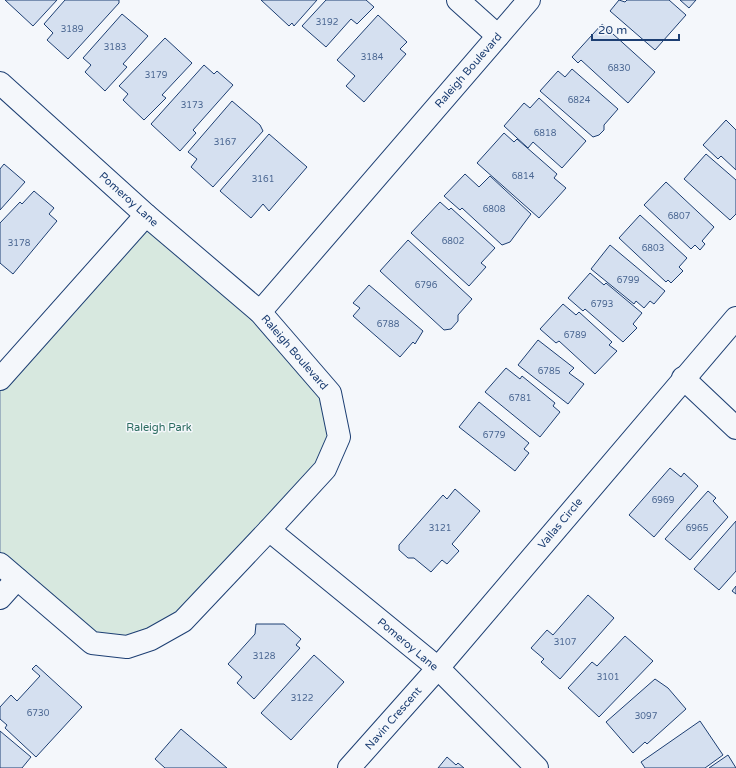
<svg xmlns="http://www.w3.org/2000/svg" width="736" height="768" font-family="'Varela Round',sans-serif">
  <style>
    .green { fill: #d7e8df; stroke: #687fa3 }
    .building { fill: #d5e0f0; stroke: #1d3f73 }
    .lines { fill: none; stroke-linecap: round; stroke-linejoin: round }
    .minor-casing { stroke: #1d3f73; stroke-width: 24 }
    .minor { stroke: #f4f7fb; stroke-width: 22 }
    .labels { text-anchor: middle; stroke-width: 3; stroke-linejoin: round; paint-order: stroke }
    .number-label { font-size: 9px; fill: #4b6792 }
    .street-label { font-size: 11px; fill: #1d3f73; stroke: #f4f7fb }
    .park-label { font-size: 11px; fill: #2c6c60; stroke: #f4f7fb }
  </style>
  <rect width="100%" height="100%" fill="#f4f7fb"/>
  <polygon class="green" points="146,215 330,393 339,437 325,469 151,639 92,643 0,564 0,379"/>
  <g class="building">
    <polygon points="5,0 57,0 33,26"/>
    <polygon points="65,0 119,0 119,3 68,59 47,40 53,33 44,24"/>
    <polygon points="261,0 317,0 294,26 292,23 289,26"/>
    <polygon points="326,0 366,0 374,7 357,24 351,19 326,47 302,26"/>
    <polygon points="619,0 625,2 627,0 669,0 686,15 655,50 610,11"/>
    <polygon points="680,0 696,0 689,8"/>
    <polygon points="122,14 148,36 123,64 127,67 105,91 85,72 91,65 83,58"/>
    <polygon points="378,15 407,42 400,49 406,54 364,102 346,86 355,76 337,60"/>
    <polygon points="602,24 655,72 628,103 581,60 578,63 572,57"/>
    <polygon points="165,38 192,63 162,95 166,98 144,120 123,100 128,94 119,86"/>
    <polygon points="204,65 214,74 217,71 233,85 193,130 196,133 180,151 151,124"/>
    <polygon points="572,69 618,109 604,125 604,130 599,135 593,137 540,91 558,71 565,77"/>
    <polygon points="539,98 586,141 562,168 533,142 528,148 504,126 524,103 530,108"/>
    <polygon points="232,101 260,125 263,131 213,187 191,167 197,159 188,152"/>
    <polygon points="726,120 736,130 736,170 721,156 718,159 703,145"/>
    <polygon points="504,133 514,142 517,139 557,174 554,178 566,188 539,218 477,163"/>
    <polygon points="269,134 307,167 269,211 263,204 251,218 220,191"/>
    <polygon points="706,154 736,180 736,214 730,220 684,179"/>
    <polygon points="4,164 25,182 0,210 0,169"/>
    <polygon points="465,174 479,187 490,176 531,214 510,242 502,245 462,208 460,210 444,196"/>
    <polygon points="666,182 714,227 702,241 705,244 700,250 695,245 691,249 644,205"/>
    <polygon points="34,191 54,208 49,214 57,221 13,274 0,263 0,223 20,202 22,204"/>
    <polygon points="440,202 449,210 451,208 495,248 481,263 486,267 469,286 411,233"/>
    <polygon points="640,215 687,258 679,267 683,271 671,283 668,280 666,282 619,238"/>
    <polygon points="408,240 472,299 458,315 458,321 451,329 444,330 380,271"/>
    <polygon points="610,245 665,291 654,304 650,301 644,308 636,301 634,304 591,269"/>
    <polygon points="590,273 604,285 606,283 642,313 633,324 637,328 623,342 585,309 583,311 568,298"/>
    <polygon points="369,285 423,331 415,344 413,342 400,357 353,316 360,308 353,303"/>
    <polygon points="563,304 576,315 579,312 612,342 609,345 617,351 595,374 559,341 556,343 540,329"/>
    <polygon points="538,340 574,368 569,373 584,384 568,404 518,365"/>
    <polygon points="506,368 520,379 522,376 555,403 553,406 560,412 540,437 485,392"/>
    <polygon points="479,402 529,443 524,449 529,453 515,471 459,427"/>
    <polygon points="670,468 681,477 684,473 698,486 654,537 629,515"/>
    <polygon points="455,489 480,511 452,544 459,551 447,564 442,560 431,572 414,558 408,558 399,550 399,545 443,495 447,499"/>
    <polygon points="708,491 716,498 713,501 728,517 690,560 665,539"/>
    <polygon points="736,521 736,571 719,590 694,569"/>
    <polygon points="736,586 736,594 732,591"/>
    <polygon points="588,595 614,618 560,679 541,662 544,659 531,648 547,630 553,635"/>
    <polygon points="256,624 284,624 301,639 296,645 300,648 254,699 237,683 242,677 228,664 255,634"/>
    <polygon points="625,636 653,661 599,717 568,688 592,662 597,666"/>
    <polygon points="314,655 344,682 291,740 261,713"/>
    <polygon points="36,665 82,707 36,757 5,728 7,725 0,719 0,707 11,695 17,701 40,676 32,669"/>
    <polygon points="655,679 668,688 686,709 647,744 645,742 633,753 606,722"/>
    <polygon points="700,721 723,755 705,768 645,768 641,762"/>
    <polygon points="181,729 227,768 165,768 155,759"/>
    <polygon points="0,731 31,757 22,768 0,768"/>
    <polygon points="728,755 736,768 709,768"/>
    <polygon points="447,757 456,765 458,763 464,768 438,768"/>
  </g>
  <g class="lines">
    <g class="minor-casing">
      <g id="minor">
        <polyline points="458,0 498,36"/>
        <polyline points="0,83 146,215 260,312 330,393 339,437 325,469 269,530 183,621 151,639 127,647 92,643 0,564"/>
        <polyline points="260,312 529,0"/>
        <polyline points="683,378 736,428"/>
        <polyline points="0,379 146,215"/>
        <polyline points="269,530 438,668 537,768"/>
        <polyline points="0,598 17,579"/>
        <polyline points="349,768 438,668 736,318"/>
      </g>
    </g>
    <use href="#minor" class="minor"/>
  </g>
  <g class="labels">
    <g class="number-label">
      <text x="327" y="25">3192</text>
      <text x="72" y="32">3189</text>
      <text x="115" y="50">3183</text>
      <text x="372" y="60">3184</text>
      <text x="619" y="71">6830</text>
      <text x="156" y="78">3179</text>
      <text x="579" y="103">6824</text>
      <text x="192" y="108">3173</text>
      <text x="545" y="136">6818</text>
      <text x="225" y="145">3167</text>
      <text x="523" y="179">6814</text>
      <text x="263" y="182">3161</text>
      <text x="494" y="212">6808</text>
      <text x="679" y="219">6807</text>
      <text x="453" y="244">6802</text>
      <text x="19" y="246">3178</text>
      <text x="653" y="251">6803</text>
      <text x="628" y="283">6799</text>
      <text x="426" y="288">6796</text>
      <text x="602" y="307">6793</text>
      <text x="388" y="327">6788</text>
      <text x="575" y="338">6789</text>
      <text x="549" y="374">6785</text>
      <text x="520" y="401">6781</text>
      <text x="494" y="438">6779</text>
      <text x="663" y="503">6969</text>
      <text x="440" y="531">3121</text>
      <text x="697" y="531">6965</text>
      <text x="565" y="645">3107</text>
      <text x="264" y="659">3128</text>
      <text x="608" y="680">3101</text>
      <text x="302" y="701">3122</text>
      <text x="38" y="716">6730</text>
      <text x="646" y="719">3097</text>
    </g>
    <g class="street-label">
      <text transform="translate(468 70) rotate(-49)" y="4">Raleigh Boulevard</text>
      <text transform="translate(129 199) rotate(42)" y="4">Pomeroy Lane</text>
      <text transform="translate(295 352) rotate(49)" y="4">Raleigh Boulevard</text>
      <text transform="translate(560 523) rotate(-50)" y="4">Vallas Circle</text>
      <text transform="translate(408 644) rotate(40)" y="4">Pomeroy Lane</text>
      <text transform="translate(393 718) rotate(-49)" y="4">Navin Crescent</text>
    </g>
    <g class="park-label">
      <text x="159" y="431">Raleigh Park</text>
    </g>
  </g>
  <path d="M592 34v6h87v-6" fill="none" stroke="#1d3f73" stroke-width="2"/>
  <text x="598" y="34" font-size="12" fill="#1d3f73" stroke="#f4f7fb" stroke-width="3" paint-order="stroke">20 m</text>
</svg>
